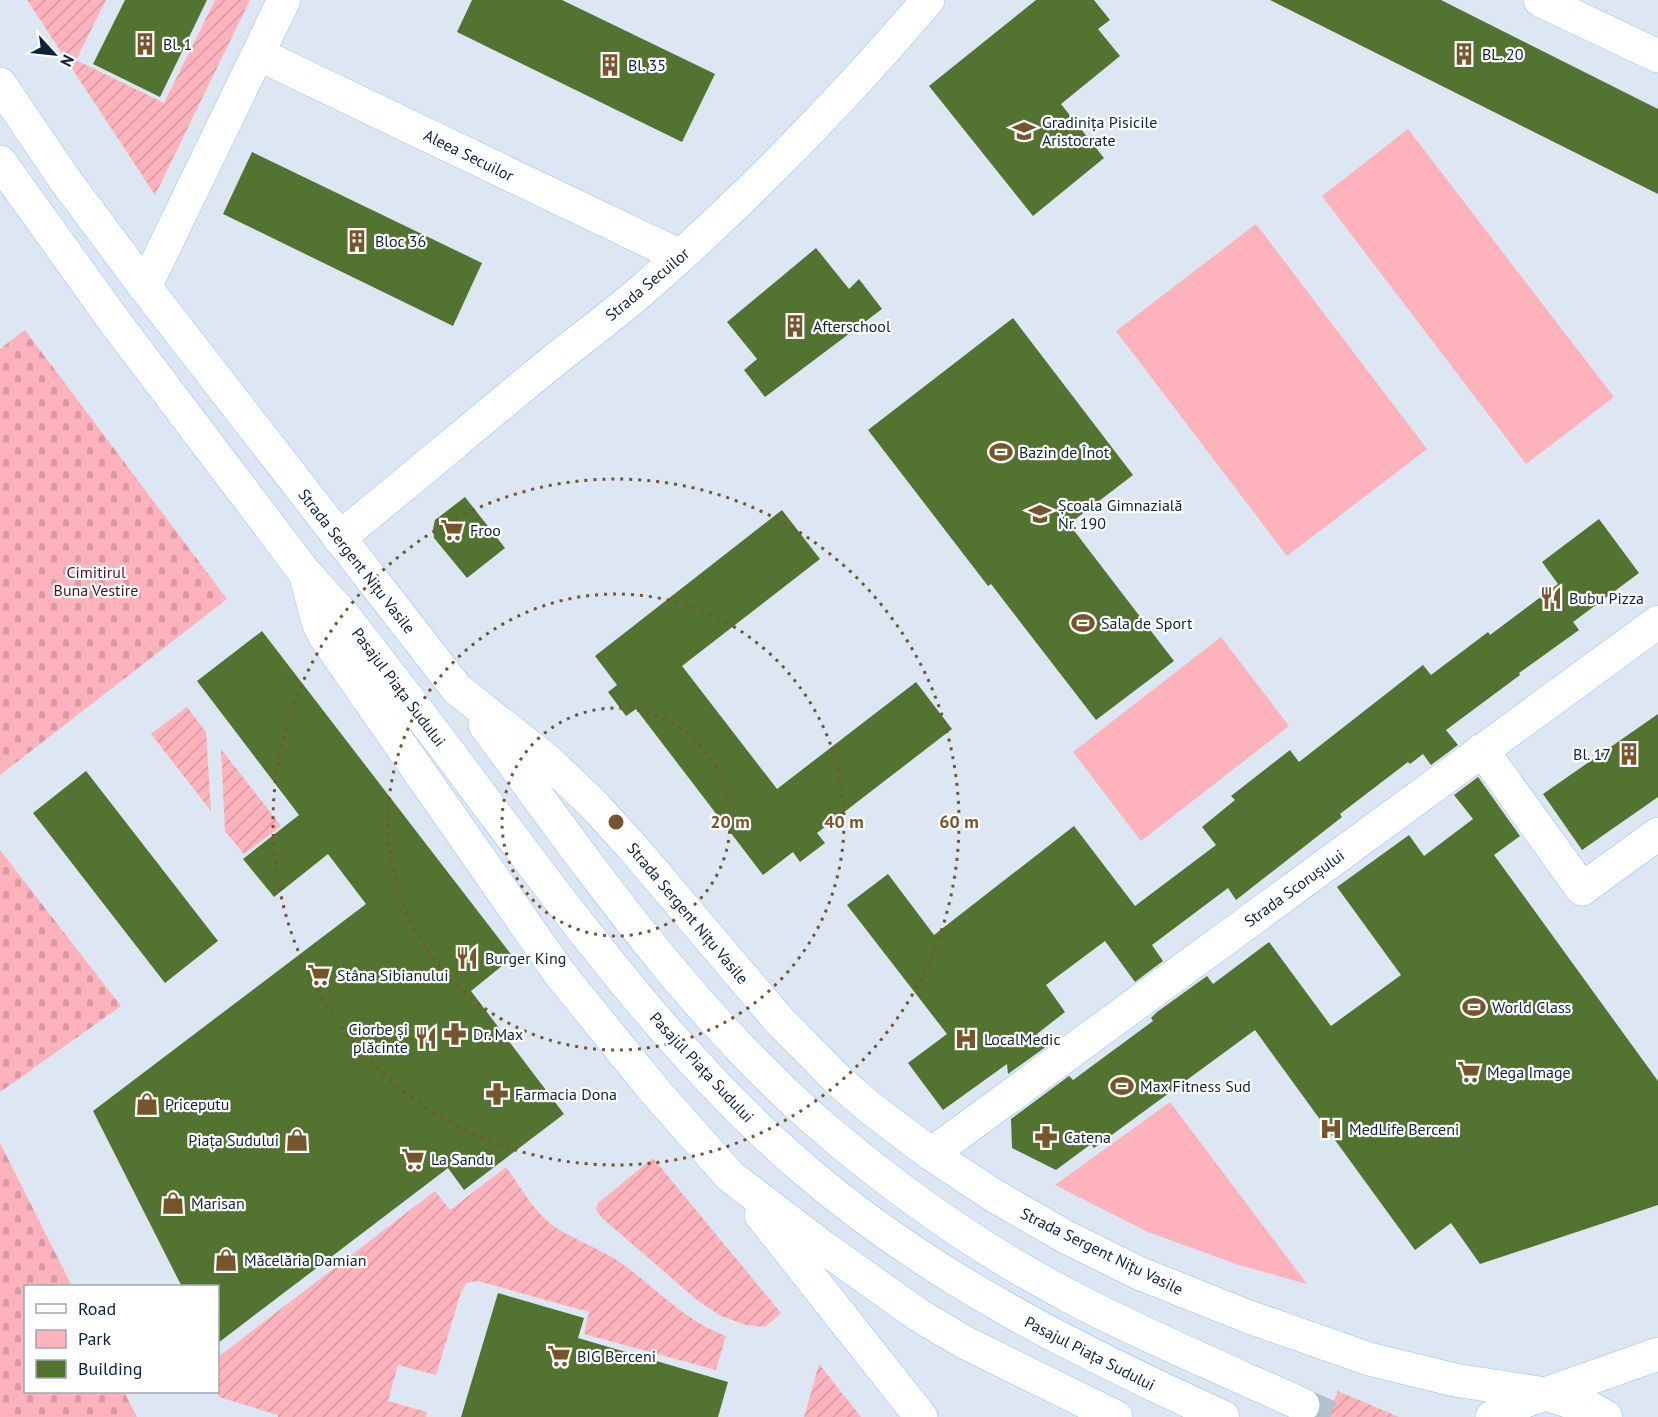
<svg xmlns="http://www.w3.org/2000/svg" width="1658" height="1417" font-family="'PT Sans',sans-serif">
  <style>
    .green { fill: #feb2bb }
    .cemetery { fill: url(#cemetery-stones) }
    .garden { fill: url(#garden-furrows) }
    .building { fill: #537430 }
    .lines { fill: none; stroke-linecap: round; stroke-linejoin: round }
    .major-tunnel { stroke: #b2c0ce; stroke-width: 33; stroke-dasharray: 33 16; stroke-linecap: butt }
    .minor-casing { stroke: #8cc3fe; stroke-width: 34 }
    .major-casing { stroke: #8cc3fe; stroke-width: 34 }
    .minor { stroke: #fff; stroke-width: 33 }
    .major { stroke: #fff; stroke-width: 33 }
    .ring { fill: none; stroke: #76552c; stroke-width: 3; stroke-dasharray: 3 6 }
    .labels { text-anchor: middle; stroke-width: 4.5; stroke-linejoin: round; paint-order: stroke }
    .poi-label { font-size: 16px; fill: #0c2238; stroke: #fff; text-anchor: start }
    .street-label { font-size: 16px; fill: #0c2238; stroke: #fff }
    .park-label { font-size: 16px; fill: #501221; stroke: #fff }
    .centre { fill: #76552c; stroke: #fff; stroke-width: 3 }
    .ring-label { font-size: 18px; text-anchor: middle; font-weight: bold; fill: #76552c; stroke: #fff; stroke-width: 4.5; stroke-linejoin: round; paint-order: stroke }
  </style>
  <defs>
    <pattern id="cemetery-stones" width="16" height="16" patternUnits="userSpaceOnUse" patternTransform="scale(1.5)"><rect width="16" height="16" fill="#feb2bb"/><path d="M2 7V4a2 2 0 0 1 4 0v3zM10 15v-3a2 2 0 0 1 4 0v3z" fill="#d899a2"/></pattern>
    <pattern id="garden-furrows" width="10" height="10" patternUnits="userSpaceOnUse" patternTransform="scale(1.5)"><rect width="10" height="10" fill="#feb2bb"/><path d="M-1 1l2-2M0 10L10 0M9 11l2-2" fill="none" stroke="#d899a2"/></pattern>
  </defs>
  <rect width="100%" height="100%" fill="#dce7f3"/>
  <g class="green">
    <polygon points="1408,129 1614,397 1526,464 1322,196"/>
    <polygon points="1256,224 1427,449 1287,556 1116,331"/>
    <polygon points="1221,637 1289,726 1141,841 1073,752"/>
    <polygon points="1170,1102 1307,1284 1239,1265 1148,1232 1055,1185"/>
  </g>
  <g class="cemetery">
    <polygon points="25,330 227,599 0,775 0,349"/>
    <polygon points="0,850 121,1006 0,1092"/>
    <polygon points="0,1143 72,1286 26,1286 26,1392 124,1392 137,1417 0,1417"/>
  </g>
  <g class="garden">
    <polygon points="27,0 106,0 76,60 164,103 215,0 250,0 155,195"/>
    <polygon points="187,707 206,732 211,811 151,734"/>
    <polygon points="221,749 281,826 244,854 225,831"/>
    <polygon points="653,1158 781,1313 765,1327 746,1325 721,1316 697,1300 602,1218 596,1210 598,1203"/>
    <path d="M506 1167C519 1184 530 1205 545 1219 566 1238 597 1246 621 1263 656 1288 685 1321 726 1336L716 1370 584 1334 589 1312 478 1281 467 1283 461 1292 436 1375 398 1365 388 1401 427 1412 426 1417H278V1415L219 1397 217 1392 218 1357 435 1191 450 1210Z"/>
    <polygon points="819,1364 861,1417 804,1417"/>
    <polygon points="1338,1391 1399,1417 1327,1417"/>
  </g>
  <g class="building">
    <polygon points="125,0 207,0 160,97 93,64"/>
    <polygon points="472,0 562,0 715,74 682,142 457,32"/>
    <polygon points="1036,0 1094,0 1110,20 1098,29 1120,56 1061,104 1104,158 1033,216 929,86"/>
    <polygon points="1270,0 1441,0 1658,109 1658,194"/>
    <polygon points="252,152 482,263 453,326 223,214"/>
    <polygon points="816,248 849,289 859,279 882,309 765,397 744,370 757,359 727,322"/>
    <polygon points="1013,318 1133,475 1069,524 1174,661 1096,720 991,584 988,586 868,430"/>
    <polygon points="465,497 505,548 467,578 434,538 433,529 435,520"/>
    <polygon points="782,510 820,559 682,666 777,789 916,682 952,729 817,833 825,843 800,862 793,852 763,875 636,709 626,716 608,692 617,685 595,656"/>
    <polygon points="1599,519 1639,573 1573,622 1579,630 1519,673 1520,675 1446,730 1458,745 1431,765 1423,754 1410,764 1408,762 1340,814 1342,817 1236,900 1228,888 1152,945 1163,961 1135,982 1105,941 1046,985 1065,1012 1037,1034 1047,1046 1008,1074 1007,1064 943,1110 908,1063 947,1034 847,905 888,874 934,935 1074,826 1135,906 1216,845 1202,827 1235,800 1231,796 1290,750 1299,762 1423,665 1431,675 1488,632 1490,635 1558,584 1542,562"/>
    <polygon points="262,631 513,957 471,991 564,1114 464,1190 448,1168 218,1343 218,1287 182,1287 93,1111 366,904 328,854 274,897 243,859 299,815 197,681"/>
    <polygon points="1658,714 1658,797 1582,850 1543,794"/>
    <polygon points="86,771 218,941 165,983 33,813"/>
    <polygon points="1478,777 1520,836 1494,855 1658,1081 1658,1205 1480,1264 1451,1223 1415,1250 1255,1030 1094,1148 1091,1144 1056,1170 1012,1148 1011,1119 1069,1076 1073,1080 1153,1021 1151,1018 1157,1012 1207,976 1213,984 1269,942 1331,1026 1401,975 1337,887 1409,835 1424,856 1473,819 1454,795"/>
    <polygon points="498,1293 584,1318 578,1338 728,1382 718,1417 461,1417"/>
  </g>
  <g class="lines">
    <polyline class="major-tunnel" points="1303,1405 1330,1417"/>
    <g class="minor-casing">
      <g id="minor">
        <polyline points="1540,0 1658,56"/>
        <polyline points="258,54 680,256"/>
        <polyline points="145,287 284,0"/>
        <path d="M339 538C405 485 469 430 535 376 572 345 612 317 648 285 748 197 841 102 928 0"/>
        <polyline points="1482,750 1582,889 1658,834"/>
        <polyline points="931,1154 1658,622"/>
      </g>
    </g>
    <g class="major-casing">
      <g id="major">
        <polyline points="0,84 65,180 145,287 457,689 548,761 594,805 634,849 778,1019 839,1081 869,1107 931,1154 993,1195 1066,1237 1141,1274 1249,1317 1369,1359 1455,1380 1546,1394 1592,1409 1606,1417"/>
        <polyline points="0,162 115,322 305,573 318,622 326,638 560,974 654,1090 730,1176 823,1247 920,1316 966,1343 1116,1417"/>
        <path d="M309 577 344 616C393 679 441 741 488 805 585 934 683 1066 806 1171 930 1277 1076 1350 1223 1417"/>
        <path d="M485 725C592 870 697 1023 837 1139 909 1199 988 1254 1071 1297 1147 1337 1226 1370 1303 1405"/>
        <polyline points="761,1215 921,1417"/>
        <polyline points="1492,1417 1514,1405 1658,1354"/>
      </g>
    </g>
    <use href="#minor" class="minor"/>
    <use href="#major" class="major"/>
  </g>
  <g class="ring">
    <circle cx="616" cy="822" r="114"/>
    <circle cx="616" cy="822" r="228"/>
    <circle cx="616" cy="822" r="343"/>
  </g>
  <defs>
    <g id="building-bare" transform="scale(1.8)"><path d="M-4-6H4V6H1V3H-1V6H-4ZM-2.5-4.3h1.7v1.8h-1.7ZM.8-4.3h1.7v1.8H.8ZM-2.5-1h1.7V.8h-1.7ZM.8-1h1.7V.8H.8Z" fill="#76552c" stroke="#fff" stroke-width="2.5" paint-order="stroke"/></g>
    <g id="school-bare" transform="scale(1.8)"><path d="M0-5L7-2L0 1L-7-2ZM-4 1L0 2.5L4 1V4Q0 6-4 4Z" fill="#76552c" stroke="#fff" stroke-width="2.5" paint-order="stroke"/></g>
    <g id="stadium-bare" transform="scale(1.8)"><path d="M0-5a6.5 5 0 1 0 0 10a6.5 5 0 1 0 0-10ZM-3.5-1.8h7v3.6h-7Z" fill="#76552c" stroke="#fff" stroke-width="2.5" paint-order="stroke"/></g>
    <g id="supermarket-bare" transform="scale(1.8)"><path d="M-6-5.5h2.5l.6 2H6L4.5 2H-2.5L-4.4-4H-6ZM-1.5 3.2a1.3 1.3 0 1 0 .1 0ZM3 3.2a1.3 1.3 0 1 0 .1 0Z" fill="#76552c" stroke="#fff" stroke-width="2.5" paint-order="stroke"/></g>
    <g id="restaurant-bare" transform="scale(1.8)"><path d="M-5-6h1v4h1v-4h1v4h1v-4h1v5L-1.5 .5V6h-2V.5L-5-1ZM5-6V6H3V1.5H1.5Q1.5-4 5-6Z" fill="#76552c" stroke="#fff" stroke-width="2.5" paint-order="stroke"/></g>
    <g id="pharmacy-bare" transform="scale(1.8)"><path d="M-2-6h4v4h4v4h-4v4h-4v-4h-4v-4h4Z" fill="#76552c" stroke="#fff" stroke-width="2.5" paint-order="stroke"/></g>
    <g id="hospital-bare" transform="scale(1.8)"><path d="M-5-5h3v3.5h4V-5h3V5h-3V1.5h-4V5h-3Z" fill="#76552c" stroke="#fff" stroke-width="2.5" paint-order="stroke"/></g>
    <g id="shop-bare" transform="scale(1.8)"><path d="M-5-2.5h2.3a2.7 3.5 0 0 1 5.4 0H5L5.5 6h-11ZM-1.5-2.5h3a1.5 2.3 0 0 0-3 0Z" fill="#76552c" stroke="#fff" stroke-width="2.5" paint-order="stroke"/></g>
  </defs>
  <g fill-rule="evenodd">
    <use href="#building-bare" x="145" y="44"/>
    <use href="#building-bare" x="1464" y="54"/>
    <use href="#building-bare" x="610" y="65"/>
    <use href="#school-bare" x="1024" y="131"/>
    <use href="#building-bare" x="357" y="241"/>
    <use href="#building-bare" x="795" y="326"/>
    <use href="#stadium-bare" x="1001" y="452"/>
    <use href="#school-bare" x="1040" y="514"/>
    <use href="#supermarket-bare" x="452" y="530"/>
    <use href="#restaurant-bare" x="1551" y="598"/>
    <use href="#stadium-bare" x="1083" y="623"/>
    <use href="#building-bare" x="1629" y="754"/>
    <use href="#restaurant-bare" x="467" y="958"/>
    <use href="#supermarket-bare" x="319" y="975"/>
    <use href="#stadium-bare" x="1474" y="1007"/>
    <use href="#pharmacy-bare" x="455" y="1034"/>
    <use href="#restaurant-bare" x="426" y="1038"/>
    <use href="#hospital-bare" x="966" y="1039"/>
    <use href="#supermarket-bare" x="1469" y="1072"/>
    <use href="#stadium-bare" x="1122" y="1086"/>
    <use href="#pharmacy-bare" x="497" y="1094"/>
    <use href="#shop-bare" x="147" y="1104"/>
    <use href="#hospital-bare" x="1331" y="1129"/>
    <use href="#pharmacy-bare" x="1046" y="1137"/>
    <use href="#shop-bare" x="297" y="1140"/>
    <use href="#supermarket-bare" x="413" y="1159"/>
    <use href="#shop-bare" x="173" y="1203"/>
    <use href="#shop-bare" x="226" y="1260"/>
    <use href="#supermarket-bare" x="559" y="1356"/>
  </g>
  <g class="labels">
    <g class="poi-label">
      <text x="163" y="50">Bl. 1</text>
      <text x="1482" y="60">BL. 20</text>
      <text x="628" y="71">Bl. 35</text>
      <text x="1042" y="128">Gradinița Pisicile<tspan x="1042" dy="18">Aristocrate</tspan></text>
      <text x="375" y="247">Bloc 36</text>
      <text x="813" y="332">Afterschool</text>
      <text x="1019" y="458">Bazin de Înot</text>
      <text x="1058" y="511">Școala Gimnazială<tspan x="1058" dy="18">Nr. 190</tspan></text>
      <text x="470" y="536">Froo</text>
      <text x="1569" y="604">Bubu Pizza</text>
      <text x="1101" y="629">Sala de Sport</text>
      <text x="1611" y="760" text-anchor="end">Bl. 17</text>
      <text x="485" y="964">Burger King</text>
      <text x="337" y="981">Stâna Sibianului</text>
      <text x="1492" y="1013">World Class</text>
      <text x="408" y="1035" text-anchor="end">Ciorbe și<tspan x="408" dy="18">plăcinte</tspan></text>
      <text x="473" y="1040">Dr. Max</text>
      <text x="984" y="1045">LocalMedic</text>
      <text x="1487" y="1078">Mega Image</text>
      <text x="1140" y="1092">Max Fitness Sud</text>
      <text x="515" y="1100">Farmacia Dona</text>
      <text x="165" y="1110">Priceputu</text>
      <text x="1349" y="1135">MedLife Berceni</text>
      <text x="1064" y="1143">Catena</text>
      <text x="279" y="1146" text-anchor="end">Piața Sudului</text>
      <text x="431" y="1165">La Sandu</text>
      <text x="191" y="1209">Marisan</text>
      <text x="244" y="1266">Măcelăria Damian</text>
      <text x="577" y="1362">BIG Berceni</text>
    </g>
    <g class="street-label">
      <text transform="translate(469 155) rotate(26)" y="6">Aleea Secuilor</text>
      <text transform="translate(647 284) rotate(-40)" y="6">Strada Secuilor</text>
      <text transform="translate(357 561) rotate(52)" y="6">Strada Sergent Nițu Vasile</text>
      <text transform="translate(399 687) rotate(53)" y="6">Pasajul Piața Sudului</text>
      <text transform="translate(1294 888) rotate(-36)" y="6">Strada Scorușului</text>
      <text transform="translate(688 913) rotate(50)" y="6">Strada Sergent Nițu Vasile</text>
      <text transform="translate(702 1067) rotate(47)" y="6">Pasajul Piața Sudului</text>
      <text transform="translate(1102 1251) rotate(26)" y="6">Strada Sergent Nițu Vasile</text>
      <text transform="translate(1090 1353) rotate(27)" y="6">Pasajul Piața Sudului</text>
    </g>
    <g class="park-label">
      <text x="96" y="578">Cimitirul<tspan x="96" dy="18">Buna Vestire</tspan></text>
    </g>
  </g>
  <circle cx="616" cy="822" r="9" class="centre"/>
  <g class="ring-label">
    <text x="730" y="828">20 m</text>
    <text x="844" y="828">40 m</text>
    <text x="959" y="828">60 m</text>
  </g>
  <rect x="24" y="1285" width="195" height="108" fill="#ffffff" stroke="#9ea7af" stroke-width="1.5"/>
  <rect x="36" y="1304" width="30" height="9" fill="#ffffff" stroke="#9ea7af" stroke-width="1.5"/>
  <text x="78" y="1315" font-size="18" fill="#0c2238">Road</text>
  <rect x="36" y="1330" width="30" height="18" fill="#feb2bb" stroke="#9ea7af" stroke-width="1.5"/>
  <text x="78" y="1345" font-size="18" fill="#0c2238">Park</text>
  <rect x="36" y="1360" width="30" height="18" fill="#537430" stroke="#9ea7af" stroke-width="1.5"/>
  <text x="78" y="1375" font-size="18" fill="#0c2238">Building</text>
  <g transform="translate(54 54) rotate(117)" stroke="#ffffff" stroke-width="4.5" paint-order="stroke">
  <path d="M0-4.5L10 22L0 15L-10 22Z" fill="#0c2238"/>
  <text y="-9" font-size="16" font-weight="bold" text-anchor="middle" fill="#0c2238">N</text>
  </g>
</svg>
